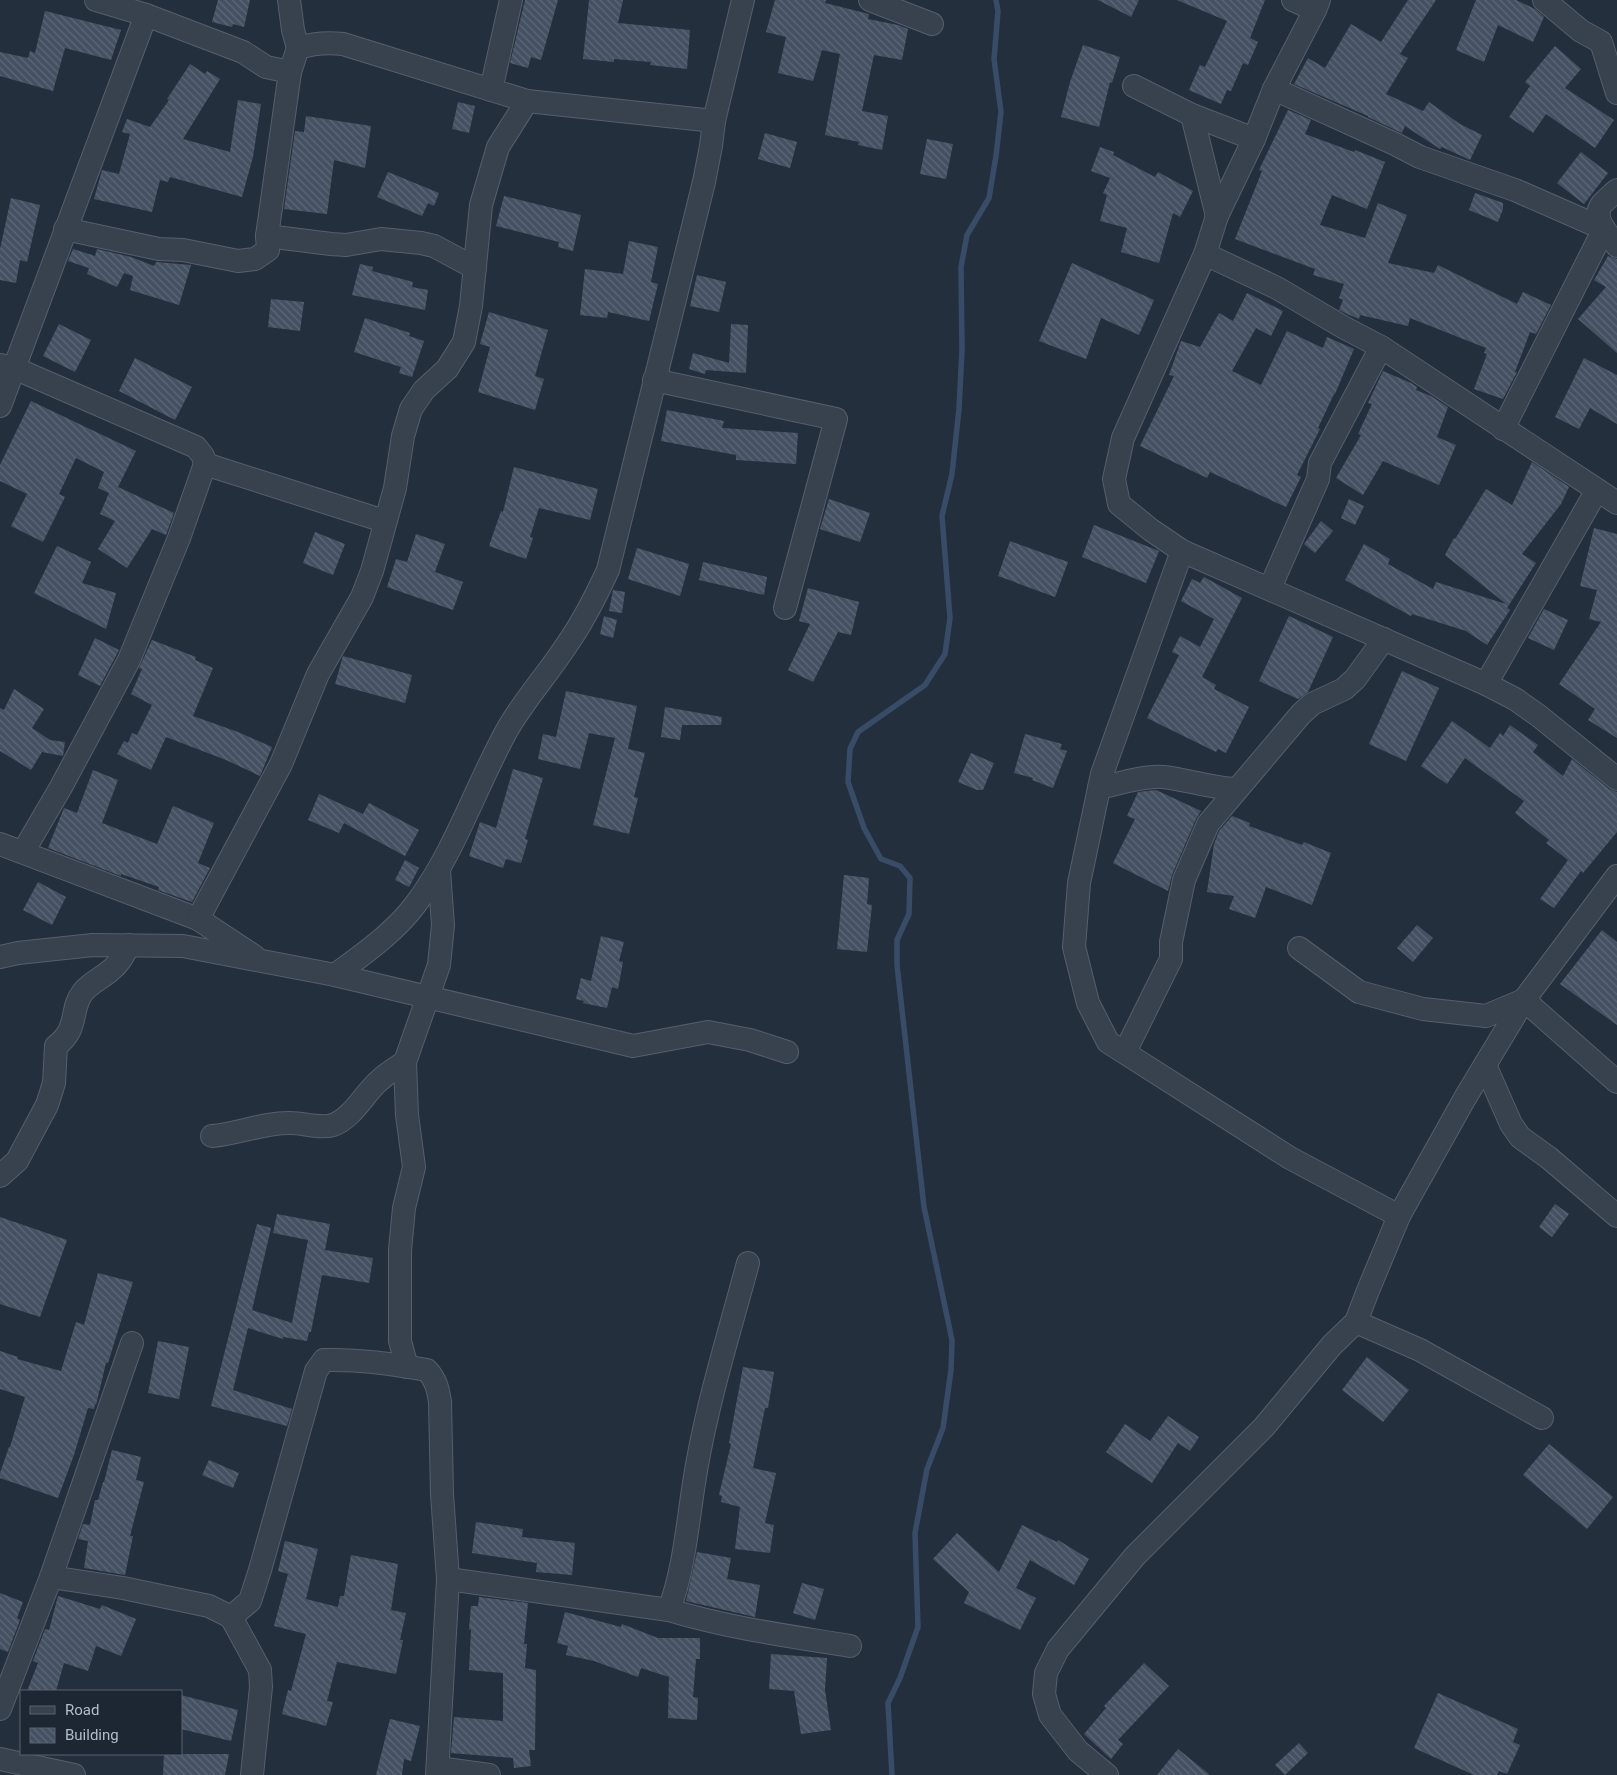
<svg xmlns="http://www.w3.org/2000/svg" width="1617" height="1775" font-family="Roboto,sans-serif">
  <style>
    .lines { fill: none; stroke-linecap: round; stroke-linejoin: round }
    .stream { stroke: #394c67; stroke-width: 5.5 }
    .building { fill: url(#building-back-hatch) }
    .minor-casing { stroke: #565f6c; stroke-width: 24 }
    .minor { stroke: #38414e; stroke-width: 22 }
  </style>
  <defs>
    <pattern id="building-back-hatch" width="6" height="6" patternUnits="userSpaceOnUse" patternTransform="scale(1.25)"><rect width="6" height="6" fill="#455162"/><path d="M-1 5l2 2M0 0l6 6M5-1l2 2" fill="none" stroke="#5d6877"/></pattern>
  </defs>
  <rect width="100%" height="100%" fill="#242f3e"/>
  <g class="lines">
    <polyline class="stream" points="892,1775 888,1703 900,1678 918,1627 915,1533 927,1469 943,1428 951,1370 952,1340 924,1207 897,965 897,940 909,914 910,878 900,866 881,859 864,828 848,782 850,749 858,732 925,685 945,654 950,618 942,516 952,474 959,409 962,350 961,267 967,235 989,198 996,156 1001,112 994,59 998,11 996,0"/>
  </g>
  <g class="building">
    <polygon points="218,0 250,0 244,27 233,24 232,27 212,22"/>
    <polygon points="525,0 558,0 541,60 531,57 528,68 510,63"/>
    <polygon points="589,0 623,0 618,23 690,30 687,69 650,65 651,62 614,59 614,62 583,59"/>
    <polygon points="775,0 826,0 825,3 869,14 868,19 898,25 908,29 902,60 874,55 862,111 888,116 882,150 858,145 859,142 825,135 840,54 822,50 813,81 778,73 786,37 766,32"/>
    <polygon points="1098,0 1139,0 1131,17"/>
    <polygon points="1177,0 1265,0 1250,38 1258,42 1248,65 1243,63 1231,91 1227,90 1221,104 1189,90 1200,65 1205,67 1227,21"/>
    <polygon points="1408,0 1436,0 1400,54 1408,58 1386,94 1423,111 1429,102 1460,124 1482,135 1470,160 1442,147 1440,149 1405,126 1402,133 1368,117 1368,116 1294,84 1308,58 1325,68 1351,24 1381,42"/>
    <polygon points="1476,0 1516,0 1535,9 1544,17 1533,42 1498,25 1484,62 1456,50"/>
    <polygon points="45,11 121,30 111,60 65,48 53,91 0,76 0,52 28,58 30,51 35,53"/>
    <polygon points="1083,45 1120,57 1112,83 1110,82 1099,127 1061,117 1070,82"/>
    <polygon points="1555,46 1581,69 1565,88 1614,120 1595,148 1546,114 1533,133 1509,117 1530,86 1525,82"/>
    <polygon points="190,64 205,74 207,71 220,79 183,139 230,152 238,100 261,104 253,157 242,197 170,177 168,182 160,180 152,212 94,199 102,170 119,174 130,134 122,132 127,119 150,127 169,100 167,99"/>
    <polygon points="458,102 475,106 469,133 452,129"/>
    <polygon points="1288,110 1311,120 1305,134 1354,152 1355,150 1385,162 1367,209 1332,195 1320,225 1365,238 1378,203 1407,215 1388,263 1434,273 1438,265 1517,304 1523,292 1551,305 1536,334 1530,332 1515,372 1517,372 1503,399 1474,389 1487,354 1484,353 1486,348 1410,318 1408,326 1360,315 1359,319 1347,314 1339,310 1343,300 1339,298 1344,284 1313,275 1315,269 1235,239 1262,171 1259,170"/>
    <polygon points="306,116 371,126 365,168 334,160 327,214 284,209 295,131 304,132"/>
    <polygon points="765,133 797,142 790,168 758,159"/>
    <polygon points="927,139 953,144 946,179 920,174"/>
    <polygon points="1100,147 1114,152 1113,155 1155,177 1158,172 1193,191 1180,217 1173,213 1159,263 1121,252 1127,228 1100,221 1107,195 1103,193 1110,178 1091,171"/>
    <polygon points="1581,152 1608,173 1584,204 1557,183"/>
    <polygon points="388,172 439,193 434,206 428,203 422,216 377,197"/>
    <polygon points="1475,193 1503,203 1503,209 1498,222 1469,210"/>
    <polygon points="504,196 581,215 573,251 558,247 559,242 496,226"/>
    <polygon points="11,198 40,205 27,262 20,260 16,283 0,280 0,249"/>
    <polygon points="629,241 658,247 651,282 658,284 649,321 608,312 607,318 580,315 585,269 623,274"/>
    <polygon points="73,249 95,256 97,249 131,257 154,266 156,262 191,265 179,305 130,290 133,276 124,273 117,287 87,274 89,268 68,261"/>
    <polygon points="1608,256 1617,259 1617,353 1578,319 1606,287 1594,280"/>
    <polygon points="1072,263 1154,300 1139,335 1101,318 1086,359 1039,341"/>
    <polygon points="360,264 373,267 372,271 413,282 412,287 428,290 425,310 352,295"/>
    <polygon points="697,275 726,282 719,312 690,306"/>
    <polygon points="1247,293 1283,311 1271,336 1256,328 1232,371 1261,385 1287,331 1323,348 1327,337 1354,349 1335,394 1334,394 1318,428 1320,429 1297,475 1301,477 1286,507 1210,472 1207,478 1140,446 1174,376 1169,375 1181,341 1200,347 1219,313 1233,321"/>
    <polygon points="271,299 304,302 300,331 268,327"/>
    <polygon points="489,312 548,330 535,376 544,379 535,410 478,392 490,347 480,344"/>
    <polygon points="365,318 410,333 409,336 424,341 412,377 399,373 401,367 354,352"/>
    <polygon points="59,324 91,340 75,372 43,356"/>
    <polygon points="731,324 748,325 746,373 706,370 705,374 689,369 693,353 729,363"/>
    <polygon points="135,358 192,387 175,420 119,391"/>
    <polygon points="1584,358 1617,375 1617,424 1590,408 1579,429 1555,417"/>
    <polygon points="1383,371 1411,383 1417,387 1416,390 1431,396 1448,407 1437,437 1456,445 1439,485 1383,461 1363,495 1336,478 1361,435 1358,434 1372,404 1368,403"/>
    <polygon points="31,401 136,451 118,487 174,513 166,535 152,529 127,568 98,549 115,521 100,514 109,493 98,488 104,472 76,458 59,494 65,497 43,542 11,526 27,494 0,481 0,465"/>
    <polygon points="667,410 724,421 722,428 798,433 796,464 736,460 736,455 661,441"/>
    <polygon points="1532,462 1569,487 1561,504 1522,554 1536,563 1507,608 1510,610 1487,645 1466,631 1412,614 1411,616 1345,580 1364,544 1390,559 1388,564 1433,589 1436,582 1506,604 1445,555 1454,538 1455,539 1486,489 1512,505"/>
    <polygon points="514,467 598,489 590,520 539,508 530,537 533,538 526,559 489,546 501,511 503,512"/>
    <polygon points="829,499 870,513 860,542 820,529"/>
    <polygon points="1349,499 1364,506 1355,525 1341,518"/>
    <polygon points="1321,521 1333,531 1315,553 1304,544"/>
    <polygon points="1094,525 1159,551 1146,583 1082,557"/>
    <polygon points="1594,528 1617,534 1617,738 1588,720 1595,709 1559,684 1601,622 1589,619 1597,590 1580,586"/>
    <polygon points="315,532 345,544 333,575 303,563"/>
    <polygon points="416,534 445,544 435,572 463,582 453,610 387,587 396,559 407,562"/>
    <polygon points="1010,541 1068,562 1055,597 998,576"/>
    <polygon points="57,546 91,562 82,583 116,593 106,629 34,593"/>
    <polygon points="637,548 689,564 680,596 628,579"/>
    <polygon points="703,562 767,577 764,595 699,580"/>
    <polygon points="1204,577 1242,598 1202,677 1216,685 1214,689 1249,707 1226,753 1218,749 1216,752 1147,718 1179,655 1172,652 1180,636 1200,647 1214,619 1181,601 1192,579 1200,583"/>
    <polygon points="808,588 859,602 851,635 838,632 813,682 788,670 810,624 799,621"/>
    <polygon points="613,590 625,592 622,613 609,611"/>
    <polygon points="1544,609 1568,620 1554,650 1528,638"/>
    <polygon points="604,616 617,620 613,638 600,634"/>
    <polygon points="1289,616 1333,637 1308,692 1298,699 1259,681"/>
    <polygon points="95,638 119,650 100,686 78,675"/>
    <polygon points="152,640 196,657 195,660 213,668 193,716 238,732 272,747 260,776 226,760 166,737 151,770 117,754 124,741 128,743 132,733 137,735 152,705 131,694 142,669 139,668"/>
    <polygon points="343,656 412,675 405,703 335,684"/>
    <polygon points="1402,671 1439,688 1406,761 1369,744"/>
    <polygon points="14,689 44,709 32,728 50,740 65,742 63,756 42,752 31,770 0,751 0,708 4,710"/>
    <polygon points="566,691 637,706 628,749 645,753 634,797 638,798 629,834 593,825 615,738 589,733 580,769 538,759 543,734 556,737"/>
    <polygon points="665,707 722,717 721,725 682,725 680,740 661,737"/>
    <polygon points="1452,721 1490,748 1500,733 1503,736 1510,725 1538,745 1533,752 1563,776 1572,759 1609,789 1617,792 1617,832 1583,873 1581,871 1554,908 1540,899 1568,860 1546,843 1549,840 1515,813 1524,801 1465,758 1447,784 1421,766"/>
    <polygon points="1025,734 1062,744 1060,749 1067,751 1053,788 1032,780 1033,778 1014,773"/>
    <polygon points="971,753 994,763 983,790 977,790 958,782"/>
    <polygon points="513,769 543,778 525,839 528,840 521,863 506,859 503,868 469,856 480,822 496,828"/>
    <polygon points="93,770 118,780 102,823 157,844 173,806 214,823 198,863 210,868 192,902 158,890 159,887 121,874 121,876 48,848 64,808 77,813"/>
    <polygon points="1156,790 1201,811 1196,819 1172,875 1168,891 1113,863 1135,819 1127,816 1138,792"/>
    <polygon points="319,794 363,814 369,803 419,830 405,856 344,823 339,833 308,820"/>
    <polygon points="1232,816 1250,823 1249,826 1302,845 1304,842 1331,853 1312,905 1266,887 1255,918 1229,909 1234,896 1207,892 1214,844 1219,831"/>
    <polygon points="405,860 419,868 409,887 395,880"/>
    <polygon points="844,875 869,878 867,904 872,905 867,952 837,949"/>
    <polygon points="38,882 66,897 52,925 23,910"/>
    <polygon points="1417,925 1433,938 1413,962 1397,948"/>
    <polygon points="1602,930 1617,942 1617,1025 1560,984"/>
    <polygon points="601,936 624,942 619,961 623,962 618,989 612,987 607,1008 583,1003 584,1001 576,999 581,978 591,981"/>
    <polygon points="1555,1204 1569,1214 1552,1237 1539,1227"/>
    <polygon points="277,1214 330,1224 325,1250 373,1258 369,1283 322,1275 311,1332 309,1332 307,1341 283,1337 283,1339 248,1328 233,1390 292,1409 287,1426 211,1406 257,1224 271,1228 252,1310 292,1323 308,1240 273,1233"/>
    <polygon points="0,1217 67,1240 40,1317 0,1304"/>
    <polygon points="98,1273 133,1282 108,1363 106,1363 96,1405 95,1404 94,1409 88,1408 74,1455 58,1498 0,1478 0,1473 9,1447 10,1447 25,1397 0,1389 0,1351 18,1357 17,1359 61,1371 76,1322 84,1325"/>
    <polygon points="158,1341 189,1347 179,1399 148,1393"/>
    <polygon points="1367,1357 1409,1390 1383,1422 1342,1390"/>
    <polygon points="743,1367 774,1372 768,1408 765,1408 753,1468 776,1473 765,1523 774,1525 770,1553 735,1549 740,1507 721,1502 722,1496 719,1495 731,1444 729,1443"/>
    <polygon points="1168,1416 1199,1437 1190,1451 1178,1443 1152,1483 1106,1452 1125,1424 1150,1441"/>
    <polygon points="1549,1444 1613,1497 1587,1529 1523,1475"/>
    <polygon points="112,1450 141,1457 136,1480 144,1482 130,1536 133,1536 125,1575 84,1568 88,1541 78,1539 83,1524 90,1525 95,1500 98,1500 103,1482 104,1482"/>
    <polygon points="209,1460 239,1473 233,1488 202,1475"/>
    <polygon points="476,1522 523,1529 522,1537 575,1543 572,1575 536,1572 537,1563 472,1553"/>
    <polygon points="1022,1525 1057,1542 1058,1540 1089,1559 1074,1585 1030,1560 1016,1588 1036,1598 1020,1630 964,1603 969,1592 933,1559 957,1533 999,1572"/>
    <polygon points="285,1541 318,1549 306,1599 338,1607 340,1596 344,1596 351,1555 398,1564 391,1610 406,1613 400,1640 403,1640 396,1674 337,1662 327,1701 333,1702 326,1726 282,1714 288,1690 291,1691 306,1634 274,1626 288,1574 278,1571"/>
    <polygon points="697,1552 731,1558 727,1579 760,1585 755,1617 686,1601"/>
    <polygon points="802,1583 824,1589 815,1620 793,1613"/>
    <polygon points="0,1593 23,1602 17,1618 20,1620 8,1652 0,1649"/>
    <polygon points="58,1596 100,1609 102,1605 136,1619 121,1656 96,1646 88,1671 64,1663 56,1691 27,1691 38,1663 33,1661 45,1629 49,1630"/>
    <polygon points="479,1597 528,1603 524,1644 527,1644 525,1668 536,1670 535,1750 529,1750 531,1766 514,1768 513,1758 451,1753 454,1717 503,1721 503,1673 469,1670 471,1630 469,1629 471,1606 478,1606"/>
    <polygon points="565,1612 621,1627 622,1624 658,1638 700,1638 700,1659 696,1659 693,1697 698,1698 697,1720 668,1718 669,1677 641,1668 638,1677 594,1661 566,1655 568,1646 557,1643"/>
    <polygon points="771,1654 827,1658 825,1690 831,1730 801,1734 794,1691 769,1689"/>
    <polygon points="1144,1663 1169,1686 1118,1740 1123,1744 1111,1759 1084,1734 1106,1708 1104,1706"/>
    <polygon points="1438,1693 1518,1729 1513,1742 1520,1745 1507,1774 1499,1771 1497,1775 1474,1775 1414,1748"/>
    <polygon points="181,1695 238,1710 231,1741 181,1729"/>
    <polygon points="390,1719 420,1726 411,1761 404,1759 402,1775 376,1775"/>
    <polygon points="1299,1743 1308,1753 1285,1775 1275,1765"/>
    <polygon points="1178,1749 1210,1775 1157,1775"/>
    <polygon points="164,1754 229,1754 225,1775 163,1775"/>
  </g>
  <g class="lines">
    <g class="minor-casing">
      <g id="minor">
        <path d="M96 0 146 15 243 52 266 67 290 72 298 48C314 43 327 42 343 44L527 101 714 121"/>
        <polyline points="289,0 293,30 298,48"/>
        <polyline points="870,0 932,24"/>
        <polyline points="1293,0 1315,10"/>
        <polyline points="1319,0 1315,10 1274,89 1254,139 1217,216 1205,254 1123,438 1114,479 1119,504 1151,530 1182,551 1486,684 1515,699 1539,716 1617,779"/>
        <polyline points="1544,0 1581,31 1601,42 1617,93"/>
        <polyline points="1134,86 1192,115 1254,139"/>
        <polyline points="1274,89 1395,144 1420,157 1515,190 1604,229 1503,429"/>
        <polyline points="491,90 511,0"/>
        <polyline points="1192,115 1217,216"/>
        <path d="M1617 190C1612 194 1607 199 1602 204 1591 218 1609 235 1617 246"/>
        <polyline points="65,229 159,249 183,250 238,261 255,259 268,250 267,236 290,72"/>
        <polyline points="267,236 331,244 346,245 381,239 421,243 434,246 475,268"/>
        <polyline points="1205,254 1277,288 1343,327 1381,347 1617,503"/>
        <polyline points="0,365 14,368 196,447 203,456 205,464 179,538 129,660 61,787 23,852"/>
        <polyline points="654,380 836,419 785,608"/>
        <polyline points="0,406 146,15"/>
        <polyline points="205,464 384,521"/>
        <polyline points="1182,551 1102,774 1079,883 1074,947 1088,1003 1108,1042 1290,1158 1399,1216"/>
        <polyline points="1270,588 1318,479 1320,463 1381,347"/>
        <polyline points="1486,684 1597,490"/>
        <path d="M1099 788C1118 784 1145 775 1164 777 1188 780 1212 788 1236 789"/>
        <polyline points="0,844 198,919 254,956"/>
        <polyline points="198,919 281,764 318,674 362,597 372,571 395,488 403,436 411,409 424,390 447,369 464,342 471,306 481,205 498,147 527,101"/>
        <polyline points="1299,948 1359,992 1423,1009 1486,1016 1524,1000 1617,1082"/>
        <polyline points="0,957 18,953 93,945 183,946 335,975 633,1046 708,1032 750,1040 787,1052"/>
        <path d="M335 975C363 954 394 933 415 905 455 852 475 788 507 730 524 700 547 675 566 646 583 622 596 596 608 570L704 182 711 146 714 121 743 0"/>
        <polyline points="1125,1052 1171,959 1171,942 1184,880 1208,824 1301,714 1312,704 1344,689 1355,679 1384,639"/>
        <polyline points="1485,1065 1511,1124 1520,1137 1549,1158 1617,1216"/>
        <path d="M212 1136C238 1134 265 1122 291 1123 304 1123 320 1129 333 1125 353 1118 365 1092 380 1080 387 1073 396 1068 405 1062"/>
        <path d="M0 1176 17 1161 47 1105 54 1083 56 1046C80 1028 69 1010 83 992 90 983 102 978 111 970 119 964 124 954 129 945"/>
        <polyline points="1356,1322 1420,1350 1542,1418"/>
        <polyline points="407,1367 400,1341 400,1250 404,1208 414,1167 407,1115 405,1062 439,965 443,925 439,870"/>
        <polyline points="51,1577 123,1588 209,1606 231,1617 260,1670 261,1687 252,1775"/>
        <path d="M448 1579 669 1610C686 1564 688 1514 697 1465 709 1397 730 1330 748 1263"/>
        <path d="M669 1610C728 1628 789 1636 850 1646"/>
        <path d="M231 1617 250 1601 260 1570 316 1371 324 1360C359 1359 392 1364 427 1370 436 1380 438 1389 440 1402L442 1494 448 1579 437 1775"/>
        <polyline points="0,1709 51,1577 132,1343"/>
        <polyline points="0,1759 74,1775"/>
        <polyline points="438,1768 489,1775"/>
        <polyline points="1107,1775 1078,1751 1050,1715 1044,1694 1046,1673 1058,1649 1135,1556 1264,1427 1332,1345 1356,1322 1367,1293 1399,1216 1465,1098 1524,1000 1617,876"/>
      </g>
    </g>
    <use href="#minor" class="minor"/>
  </g>
  <rect x="20" y="1690" width="162" height="65" fill="#1d2633" stroke="#59626f"/>
  <rect x="30" y="1706" width="25" height="8" fill="#38414e" stroke="#59626f"/>
  <text x="65" y="1715" font-size="15" fill="#b4bcc9">Road</text>
  <rect x="30" y="1728" width="25" height="15" fill="url(#building-back-hatch)" stroke="#59626f"/>
  <text x="65" y="1740" font-size="15" fill="#b4bcc9">Building</text>
</svg>
